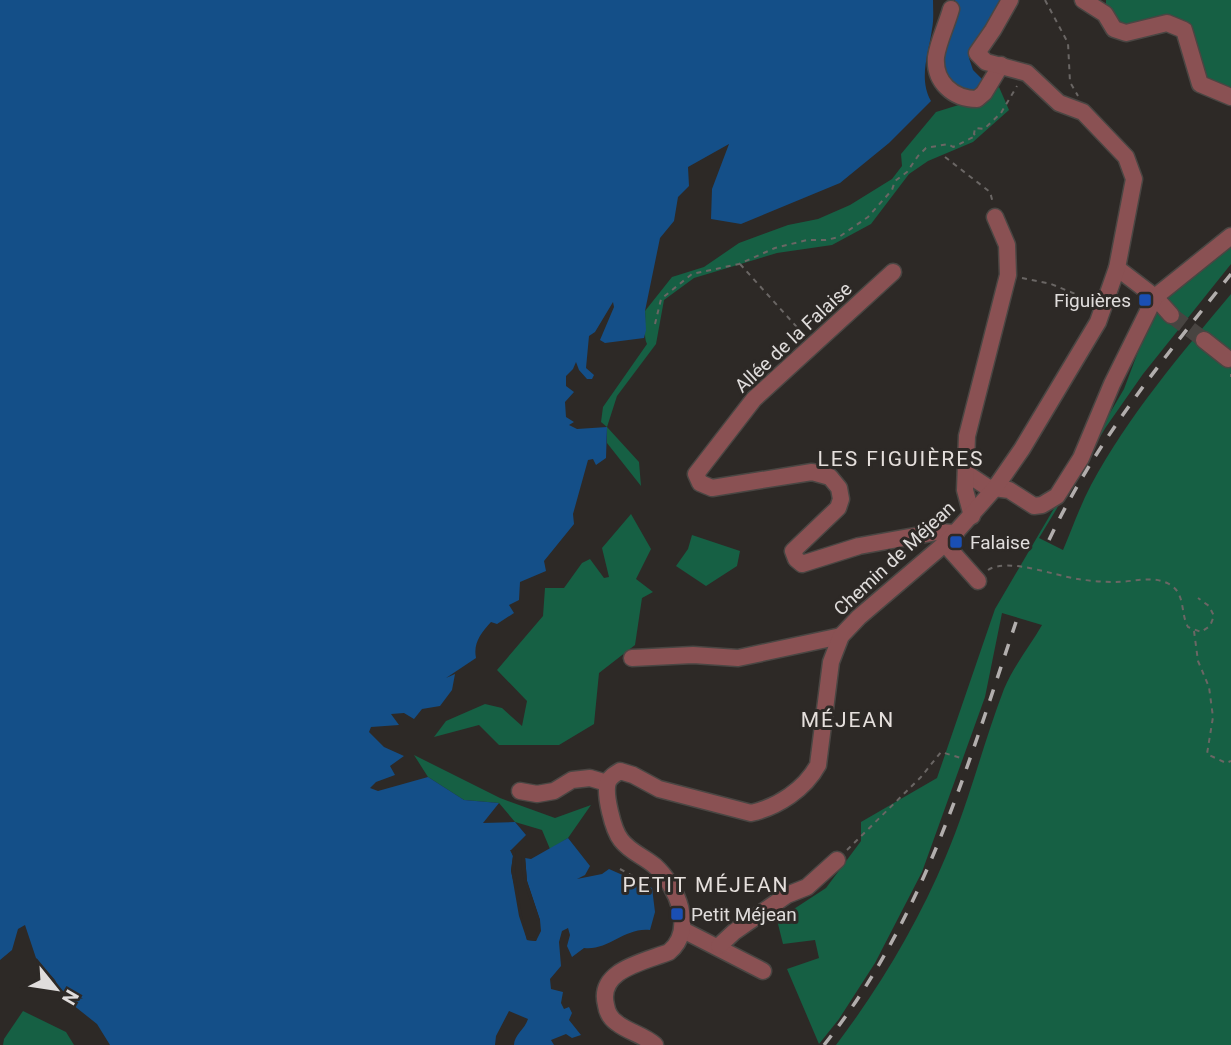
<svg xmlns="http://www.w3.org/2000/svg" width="1231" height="1045" font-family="Roboto,sans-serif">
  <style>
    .green { fill: #166044 }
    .water { fill: #144f88 }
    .pier { fill: #2d2926 }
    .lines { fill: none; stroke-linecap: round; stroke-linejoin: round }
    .minor-tunnel { stroke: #484441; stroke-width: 16; stroke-dasharray: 16 8; stroke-linecap: butt }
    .minor-casing { stroke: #4a4643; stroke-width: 19 }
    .path { stroke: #6a6664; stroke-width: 2; stroke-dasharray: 5 5; stroke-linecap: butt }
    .minor { stroke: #8a5153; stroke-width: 16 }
    .rail { stroke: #b2aead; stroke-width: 3.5; stroke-dasharray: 12 12; stroke-linecap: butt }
    .transit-dot { fill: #1a4fb4; stroke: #2d2926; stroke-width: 2.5 }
    .labels { text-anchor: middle; stroke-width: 6; stroke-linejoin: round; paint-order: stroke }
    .poi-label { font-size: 19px; fill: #e0dddc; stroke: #2d2926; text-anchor: start }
    .street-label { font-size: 19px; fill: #e0dddc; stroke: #2d2926 }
    .neighbourhood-label { font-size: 21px; letter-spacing: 2px; fill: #e5dfdc; stroke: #2d2926 }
  </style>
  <rect width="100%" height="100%" fill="#2d2926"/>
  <g class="green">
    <polygon points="1106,0 1231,0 1231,91 1206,81 1191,26 1174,16 1125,29 1106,8"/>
    <path d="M999 87 1009 110 973 142 928 161 909 174 871 224 832 245 777 253 694 278 664 300 656 344 617 396 607 427 639 462 641 486 607 443V427L601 422 603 407 647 344C643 336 646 321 645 311L672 277 704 267 739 243 788 225 818 219 850 205 892 179 902 166 901 154 936 112 965 103 984 101Z"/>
    <path d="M1231 240V264L1143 374 1106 427 1039 538 1063 550C1072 529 1080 506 1091 485 1128 416 1181 354 1231 294V1045H836C880 987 918 923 946 856 969 802 983 744 1004 689 1013 667 1030 646 1042 625L1002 613 985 697 922 872 875 963 839 1019 819 1044 787 969 819 958 815 940 783 944 777 920 826 888 861 841V822L937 778 995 609 1124 389 1153 312 1159 311 1163 299Z"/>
    <polygon points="631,514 651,549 636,579 653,592 642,598 635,645 599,673 594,724 559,745 499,745 479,725 434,737 446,721 485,704 502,708 522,726 527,701 497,670 543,616 545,588 564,588 582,563 590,559 604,578 609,577 602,548"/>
    <polygon points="692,535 740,551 737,566 706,586 676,566 688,549"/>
    <polygon points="414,755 500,798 555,818 591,805 568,838 550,849 542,830 515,822 499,803 464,800 428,777"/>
    <polygon points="23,1011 66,1032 74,1045 3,1045 4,1039"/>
  </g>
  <g class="water">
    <path d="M0 0H933C933 9 934 19 932 29 929 53 918 78 931 101L889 143 840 183 741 224 711 219 712 189 729 144 688 167 689 186 678 197 674 221 660 238 645 311 646 330 644 338 605 343 600 340 614 307 613 302 595 332 589 336 586 368 594 375 592 379H587L579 370 576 362 573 369 566 376V386L574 392 565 402 566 417 574 422 569 425 577 429 607 427 606 458 596 465 593 459 588 460 573 514 574 524 544 561 546 571 520 582 519 600 509 605 514 613 497 624 491 622C481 633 473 643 476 658L446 678 455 674 452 690 440 706 422 709 414 719 404 713 391 714 399 725 371 727 369 732 384 747 404 756 390 766 395 775 376 782 370 788 378 791 428 777 464 800 499 803 483 823 515 822 526 835 511 850 513 856 511 871 527 940 536 941 540 920 527 881 525 858 531 859 568 838 590 866 585 875 577 879 602 874 609 869 652 888 655 912 650 930C625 927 608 951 584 948L572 957 567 946 570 935 568 928 562 931 559 942 561 966 550 979 551 989 563 992 561 1003 564 1009 569 1007 572 1013 569 1020 581 1035 572 1038 566 1034 551 1040 554 1045H514C514 1035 525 1029 528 1019L509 1011 496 1036 495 1045H110L97 1024 63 997 55 980 36 958 25 925 18 929 12 950 0 960Z"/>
    <polygon points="955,0 1004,0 993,24 969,58 973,70 982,79 975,94 944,83 939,59 956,6"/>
  </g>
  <polygon class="pier" points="510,850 515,850 516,855 515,870 522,916 529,937 534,938 537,930 537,921 524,882 521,865 522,857 525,855 527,881 540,920 541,931 536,941 527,940 519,916 511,870 513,856"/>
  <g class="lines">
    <polyline class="minor-tunnel" points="1171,315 1204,340"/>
    <g class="minor-casing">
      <g id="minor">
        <polyline points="1083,0 1105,14 1114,29 1126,33 1167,23 1184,30 1200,84 1231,97"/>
        <path d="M951 9C947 24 938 42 936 57 934 82 953 99 977 99L984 93 1001 65"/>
        <polyline points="1117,268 1155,297 1171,315"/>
        <polyline points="893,272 754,399 696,474 700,483 712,488 812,472 830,477 839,488 841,499 838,508 793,551 796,559 802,564 859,546 937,532 956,533"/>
        <polyline points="1204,340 1228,359"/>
        <polyline points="966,473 987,487 1009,490 1034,506 1042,505 1057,496 1081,458 1112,384 1155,297 1231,236"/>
        <polyline points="972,516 965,490 967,436 1008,275 1007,245 995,217"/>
        <polyline points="945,544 978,581"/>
        <polyline points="632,658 693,655 738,658 841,636"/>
        <polyline points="520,791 537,794 554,791 572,780 590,778 607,783"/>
        <polyline points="683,930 763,971"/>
        <polyline points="719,946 734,932 787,895 807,887 837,860"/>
        <path d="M655 1045C644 1035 628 1032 617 1023 611 1019 607 1012 606 1005 597 970 644 962 669 952 696 930 677 886 655 866 643 856 630 852 621 840 613 830 604 794 608 782 610 777 615 774 620 771L633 775 659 789 751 813C778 807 805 789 818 765L831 662 841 636 859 617 948 541 995 488 1022 449 1098 322 1117 268 1134 179 1126 157 1083 112 1059 103 1027 73 986 62 977 53 993 30 1010 0"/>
      </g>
    </g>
    <g class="path">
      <polyline points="1045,0 1068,43 1070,82 1078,96"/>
      <polyline points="945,157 990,192 993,203"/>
      <polyline points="740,264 804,335"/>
      <polyline points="1022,278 1051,284 1090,300"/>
      <path d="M655 324 661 299 692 274 739 264 775 248 807 240H826L839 237 868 217 892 190 895 181 907 172 918 156 926 148 948 144 953 147C961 144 968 139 976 136L974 134 975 128 984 129 1001 113 1017 86"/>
      <polyline points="1231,374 1231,377"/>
      <path d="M988 570C1008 557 1055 576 1078 579 1090 581 1103 582 1116 582 1133 582 1153 575 1169 584 1186 593 1180 613 1188 627L1201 632 1210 626 1214 616 1209 606 1198 598"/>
      <polyline points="1194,631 1198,661 1209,687 1213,717 1207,754 1226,763 1231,761"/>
      <polyline points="847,850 921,777 941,752 961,758"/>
      <polyline points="620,869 640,880 650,882"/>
    </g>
    <use href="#minor" class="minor"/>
    <g class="rail">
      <path d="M1049 540C1095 442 1164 358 1231 274"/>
      <path d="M824 1045C923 921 966 770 1016 622"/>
    </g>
  </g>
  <g class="transit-dot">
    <rect x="1138" y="293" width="14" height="14" rx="3.5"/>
    <rect x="949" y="535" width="14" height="14" rx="3.5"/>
    <rect x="670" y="907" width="14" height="14" rx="3.5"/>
  </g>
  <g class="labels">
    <g class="poi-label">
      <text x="1131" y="307" text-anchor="end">Figuières</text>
      <text x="970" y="549">Falaise</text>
      <text x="691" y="921">Petit Méjean</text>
    </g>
    <g class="street-label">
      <text transform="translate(793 337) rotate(-43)" y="7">Allée de la Falaise</text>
      <text transform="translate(894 558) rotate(-43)" y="7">Chemin de Méjean</text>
    </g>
    <g class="neighbourhood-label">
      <text x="901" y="466">LES FIGUIÈRES</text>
      <text x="848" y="727">MÉJEAN</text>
      <text x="706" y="892">PETIT MÉJEAN</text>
    </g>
  </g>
  <g transform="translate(56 989) rotate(120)" stroke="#2d2926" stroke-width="5" paint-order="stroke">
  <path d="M0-5L12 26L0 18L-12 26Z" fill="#e0dddc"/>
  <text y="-10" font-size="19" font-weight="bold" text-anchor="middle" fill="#e0dddc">N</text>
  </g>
</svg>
